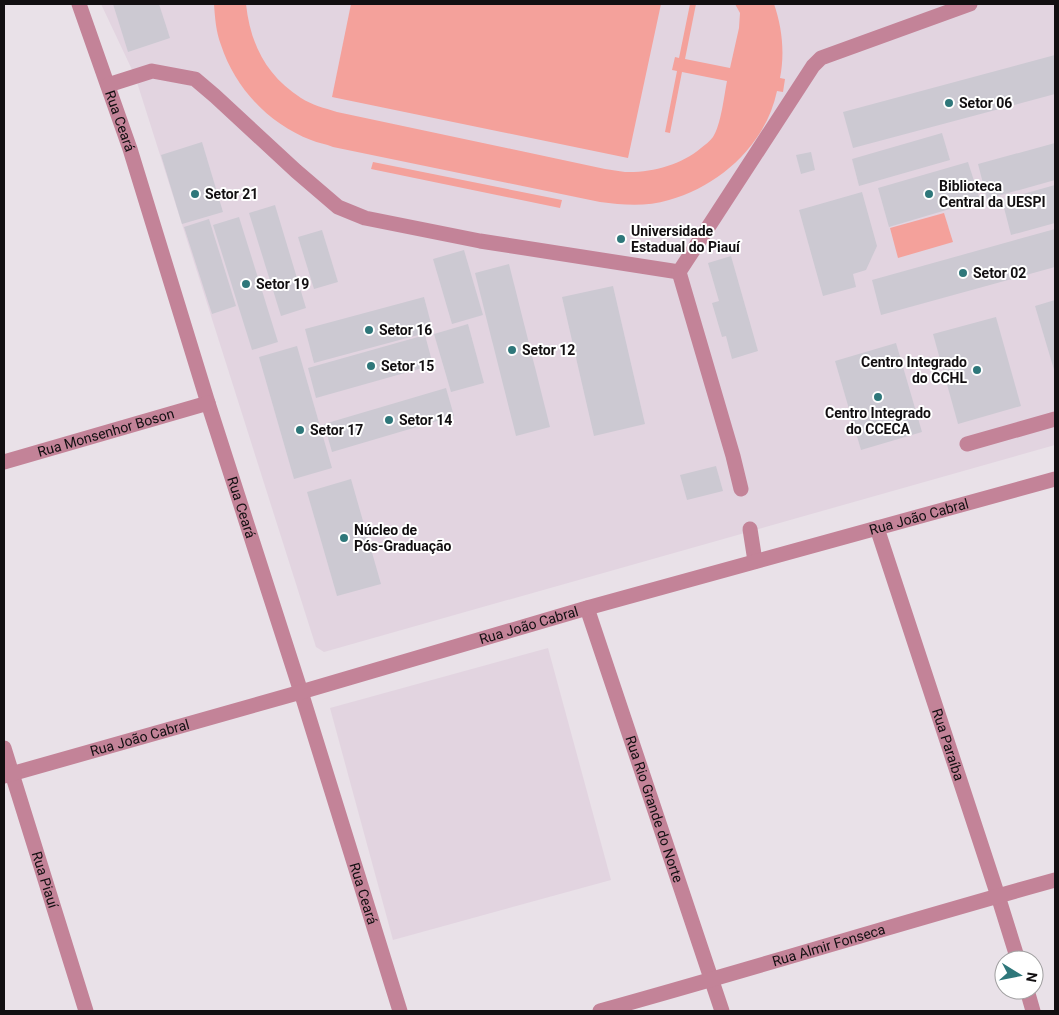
<svg xmlns="http://www.w3.org/2000/svg" width="1059" height="1015" font-family="Roboto,sans-serif">
  <style>
    .built { fill: #e2d4e0 }
    .green { fill: #f4a19b }
    .building { fill: #ccc9d2 }
    .lines { fill: none; stroke-linecap: round; stroke-linejoin: round }
    .minor { stroke: #c38398; stroke-width: 15 }
    .poi-dot { fill: #2e777a; stroke: #fff; stroke-width: 2 }
    .labels { text-anchor: middle; stroke-width: 4; stroke-linejoin: round; paint-order: stroke }
    .poi-label { font-size: 14px; font-weight: bold; fill: #120f11; stroke: #fff; text-anchor: start }
    .street-label { font-size: 14px; fill: #120f11; stroke: #fff }
  </style>
  <rect width="100%" height="100%" fill="#e9e1e8"/>
  <g class="built">
    <polygon points="101,4 1055,4 1055,445 324,652 316,647 135,76"/>
    <polygon points="548,648 611,880 393,940 330,708"/>
  </g>
  <g class="green">
    <path d="M214 4H246C250 43 266 76 301 98 312 105 324 108 337 112L605 169C612 170 618 171 625 172 651 173 681 165 701 148 705 145 710 141 713 137 721 125 724 96 727 81L682 72 670 133 665 132 677 71 672 70 675 57 679 58 690 4H696L685 59 730 68 739 28 740 13 735 4H774C782 27 785 53 780 78L785 79 783 92 777 91C766 144 720 186 669 200 646 207 623 205 600 202L333 147C326 144 318 143 311 140 269 124 235 88 221 45 216 32 215 18 214 4Z"/>
    <polygon points="351,4 661,4 628,158 332,97"/>
    <polygon points="373,162 562,200 560,208 371,169"/>
    <polygon points="944,213 953,242 898,258 890,228"/>
  </g>
  <g class="building">
    <polygon points="113,4 159,4 170,38 128,52"/>
    <polygon points="1055,55 1055,94 853,148 843,112"/>
    <polygon points="942,133 950,160 859,186 852,159"/>
    <polygon points="202,142 223,212 182,224 161,155"/>
    <polygon points="1055,143 1055,180 987,199 978,164"/>
    <polygon points="811,152 815,170 801,174 796,155"/>
    <polygon points="968,162 980,200 889,227 878,188"/>
    <polygon points="1055,185 1055,223 1011,235 1002,200"/>
    <polygon points="862,192 877,246 866,270 853,274 856,287 823,296 799,210"/>
    <polygon points="275,205 306,308 281,316 249,213"/>
    <polygon points="239,217 278,342 252,350 213,225"/>
    <polygon points="209,219 236,306 212,314 184,227"/>
    <polygon points="1055,229 1055,267 881,315 872,280"/>
    <polygon points="322,230 338,282 314,289 298,237"/>
    <polygon points="464,250 483,315 452,324 433,259"/>
    <polygon points="731,256 758,351 732,359 726,336 722,337 712,303 719,301 708,263"/>
    <polygon points="509,264 550,427 516,436 475,273"/>
    <polygon points="613,286 645,424 594,436 562,297"/>
    <polygon points="424,297 433,331 314,363 305,329"/>
    <polygon points="1055,300 1055,373 1035,306"/>
    <polygon points="996,317 1021,406 958,424 933,334"/>
    <polygon points="468,324 484,383 451,392 434,334"/>
    <polygon points="425,335 433,365 316,398 308,368"/>
    <polygon points="896,343 922,432 861,450 835,361"/>
    <polygon points="297,346 332,468 294,479 259,357"/>
    <polygon points="446,388 454,416 332,452 324,424"/>
    <polygon points="716,466 723,491 687,500 680,475"/>
    <polygon points="351,479 381,584 337,596 307,492"/>
  </g>
  <g class="lines">
    <g class="minor">
      <path id="s1" d="M79 4 130 149 208 403 301 692 400 1011"/>
      <polyline points="108,85 152,71 195,79 215,96 296,171 338,207 365,218 480,241 679,272"/>
      <polyline points="967,444 1055,419"/>
      <path id="s2" d="M4 462 208 403"/>
      <polyline points="741,489 733,456 679,272 813,66 821,58 970,4"/>
      <path id="s3" d="M877 528 998 896 1018 960"/>
      <polyline points="750,529 755,561"/>
      <path id="s4" d="M587 608 722 1011"/>
      <path id="s5" d="M4 748 86 1011"/>
      <path id="s6" d="M4 776 301 692 587 608 1055 479"/>
      <polyline points="1027,990 1033,1011"/>
      <path id="s7" d="M600 1011C752 969 903 922 1055 880"/>
    </g>
  </g>
  <g class="poi-dot">
    <circle cx="949" cy="103" r="5"/>
    <circle cx="195" cy="194" r="5"/>
    <circle cx="929" cy="194" r="5"/>
    <circle cx="621" cy="239" r="5"/>
    <circle cx="963" cy="273" r="5"/>
    <circle cx="246" cy="284" r="5"/>
    <circle cx="369" cy="330" r="5"/>
    <circle cx="512" cy="350" r="5"/>
    <circle cx="371" cy="366" r="5"/>
    <circle cx="977" cy="370" r="5"/>
    <circle cx="878" cy="397" r="5"/>
    <circle cx="389" cy="420" r="5"/>
    <circle cx="300" cy="430" r="5"/>
    <circle cx="344" cy="538" r="5"/>
  </g>
  <g class="labels">
    <g class="poi-label">
      <text x="959" y="108">Setor 06</text>
      <text x="939" y="191">Biblioteca<tspan x="939" dy="16">Central da UESPI</tspan></text>
      <text x="205" y="199">Setor 21</text>
      <text x="631" y="236">Universidade<tspan x="631" dy="16">Estadual do Piauí</tspan></text>
      <text x="973" y="278">Setor 02</text>
      <text x="256" y="289">Setor 19</text>
      <text x="379" y="335">Setor 16</text>
      <text x="522" y="355">Setor 12</text>
      <text x="967" y="367" text-anchor="end">Centro Integrado<tspan x="967" dy="16">do CCHL</tspan></text>
      <text x="381" y="371">Setor 15</text>
      <text x="878" y="418" text-anchor="middle">Centro Integrado<tspan x="878" dy="16">do CCECA</tspan></text>
      <text x="399" y="425">Setor 14</text>
      <text x="310" y="435">Setor 17</text>
      <text x="354" y="535">Núcleo de<tspan x="354" dy="16">Pós-Graduação</tspan></text>
    </g>
    <g class="street-label">
      <text dy="5" stroke="none"><textPath href="#s1" startOffset="124">Rua Ceará</textPath></text>
      <text dy="5" stroke="none"><textPath href="#s2" startOffset="106">Rua Monsenhor Boson</textPath></text>
      <text dy="5" stroke="none"><textPath href="#s1" startOffset="529">Rua Ceará</textPath></text>
      <text dy="5" stroke="none"><textPath href="#s6" startOffset="951">Rua João Cabral</textPath></text>
      <text dy="5" stroke="none"><textPath href="#s6" startOffset="546">Rua João Cabral</textPath></text>
      <text dy="5" stroke="none"><textPath href="#s6" startOffset="141">Rua João Cabral</textPath></text>
      <text dy="5" stroke="none"><textPath href="#s3" startOffset="228">Rua Paraíba</textPath></text>
      <text dy="5" stroke="none"><textPath href="#s4" startOffset="212">Rua Rio Grande do Norte</textPath></text>
      <text dy="5" stroke="none"><textPath href="#s5" startOffset="138">Rua Piauí</textPath></text>
      <text dy="5" stroke="none"><textPath href="#s1" startOffset="934">Rua Ceará</textPath></text>
      <text dy="5" stroke="none"><textPath href="#s7" startOffset="238">Rua Almir Fonseca</textPath></text>
    </g>
  </g>
  <rect width="1059" height="1015" fill="none" stroke="#120f11" stroke-width="10"/>
  <g transform="translate(1019 975) rotate(100)"><circle r="24" fill="#ffffff" stroke="#a09fa0"/>
  <path d="M0-4L9 19L0 12L-9 19Z" fill="#2e777a"/>
  <text y="-8" font-size="14" font-weight="bold" text-anchor="middle" fill="#120f11">N</text>
  </g>
</svg>
